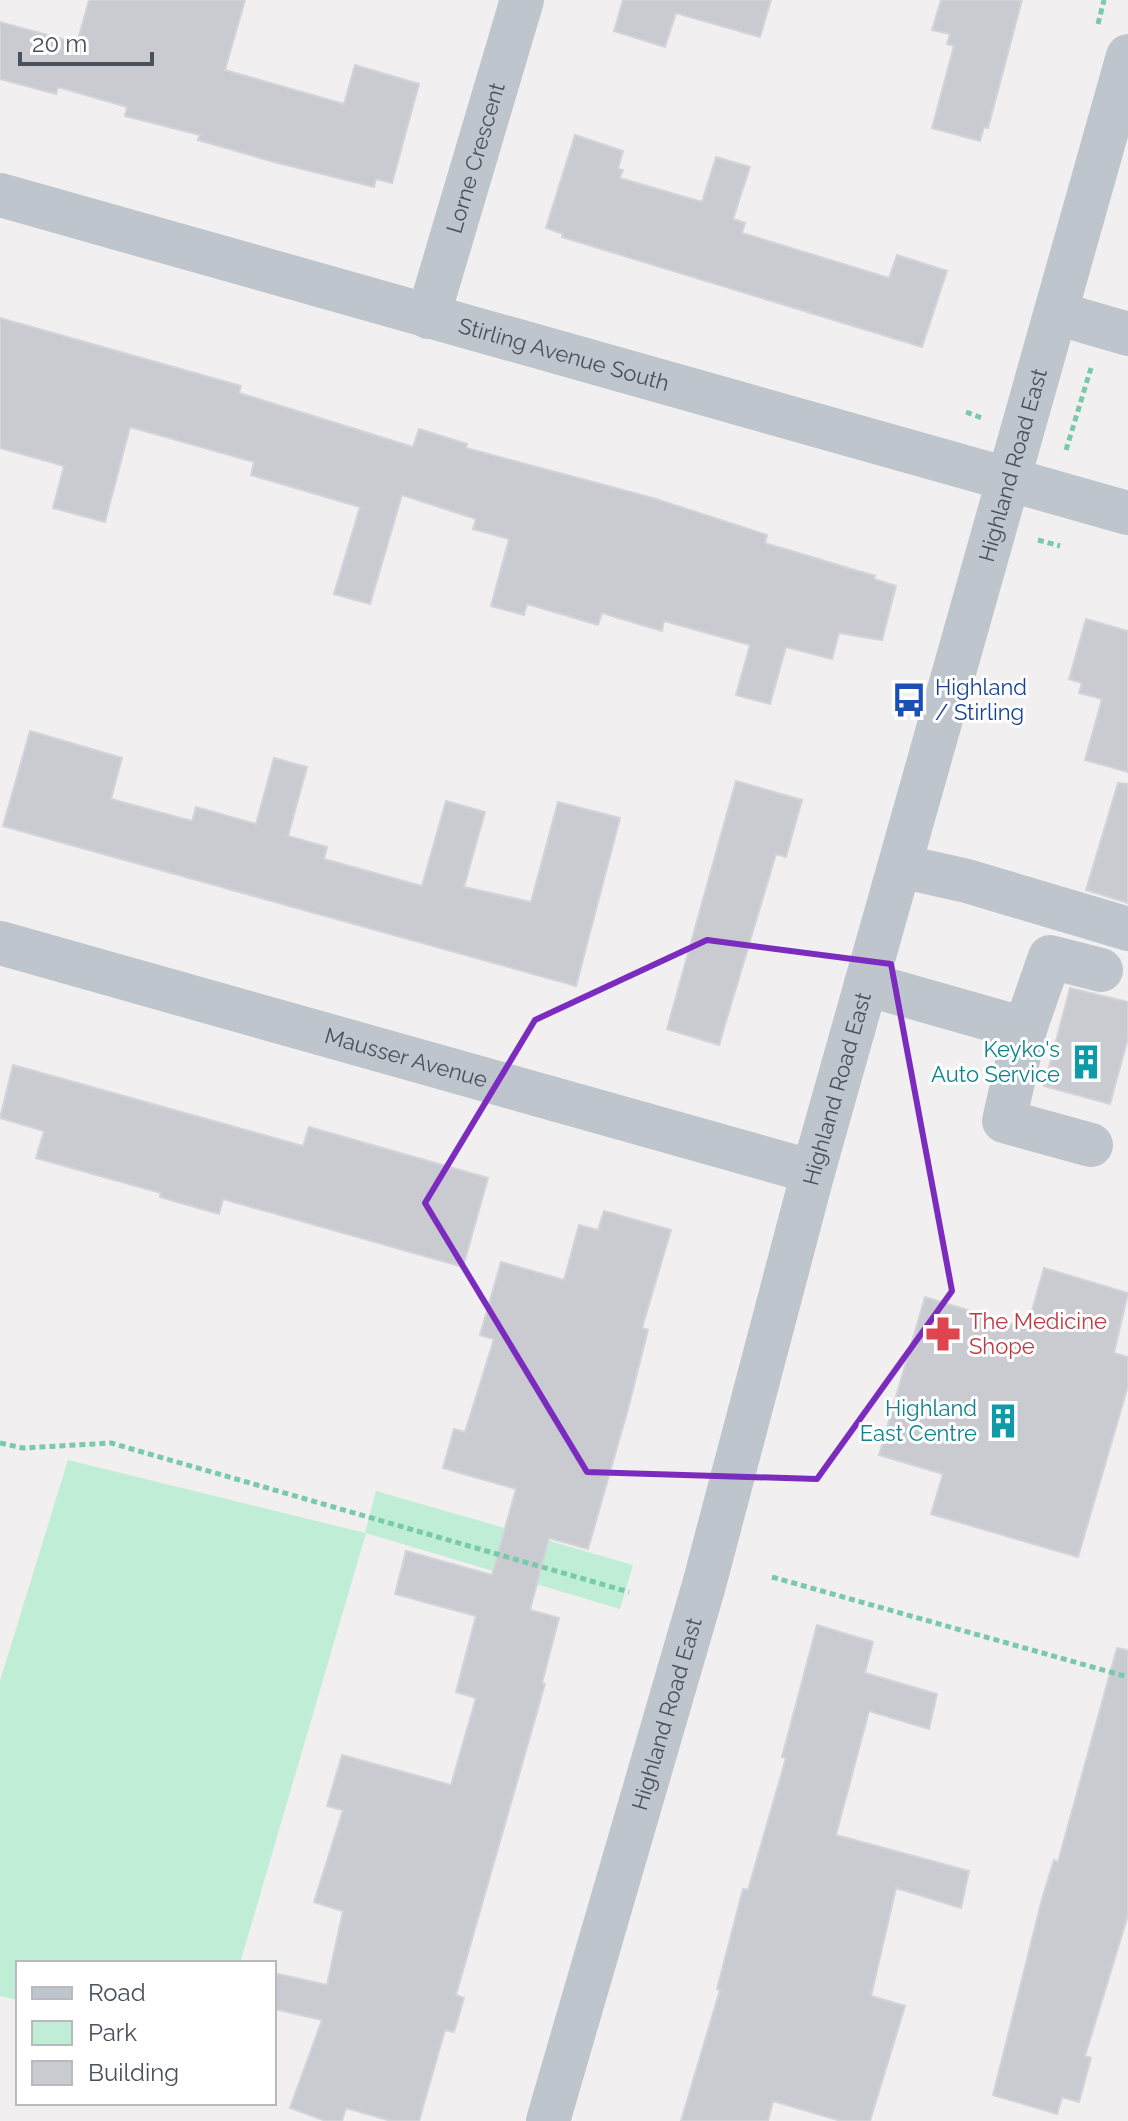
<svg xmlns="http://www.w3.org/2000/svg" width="1128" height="2121" font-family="Raleway,sans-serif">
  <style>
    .green { fill: #bfedd6 }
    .building { fill: #c9cbd1; stroke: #d3d4da; stroke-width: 2 }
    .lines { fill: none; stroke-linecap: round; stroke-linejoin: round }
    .path { stroke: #78caaa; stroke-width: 5; stroke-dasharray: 6 4; stroke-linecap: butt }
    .minor { stroke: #bec5cd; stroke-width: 44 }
    .marked { fill: none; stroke: #7b2cbf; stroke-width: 6; stroke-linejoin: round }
    .labels { text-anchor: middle; stroke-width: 6; stroke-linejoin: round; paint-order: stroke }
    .street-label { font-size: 22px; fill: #48505c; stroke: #fff }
    .transit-label { font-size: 22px; fill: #164399; stroke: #fff; text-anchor: start }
    .culture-label { font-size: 22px; fill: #0d838f; stroke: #fff; text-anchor: end }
    .health-label { font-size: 22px; fill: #be3a42; stroke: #fff; text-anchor: start }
  </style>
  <rect width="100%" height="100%" fill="#f1efef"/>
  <polygon class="green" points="68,1460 365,1533 376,1491 633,1565 620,1609 366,1533 240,1963 18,1963 18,2000 0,1996 0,1681"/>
  <g class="building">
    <polygon points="89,0 245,0 225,70 344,104 355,65 419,84 392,183 376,179 374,187 274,162 198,140 200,135 125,116 127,107 58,87 56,94 0,79 0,22 77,43"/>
    <polygon points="623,0 771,0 760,37 676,13 665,47 614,31"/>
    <polygon points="941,0 1022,0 988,128 984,127 980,141 932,128 954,46 947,44 950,34 932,30"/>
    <polygon points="575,135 623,151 618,169 623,170 620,178 702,202 716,157 750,167 733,219 745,223 742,233 889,278 897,255 947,271 922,347 562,237 563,234 546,228"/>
    <polygon points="0,318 241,386 239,393 413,447 419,429 467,444 466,448 653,498 767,535 765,543 875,576 874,579 896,586 882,640 839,633 832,659 786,647 770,704 736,695 750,645 664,621 662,631 602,613 598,625 527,604 524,615 491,606 509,539 473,529 476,519 402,495 370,604 334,594 360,507 251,475 254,462 130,427 105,522 53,508 64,466 0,448"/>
    <polygon points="1086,619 1128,631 1128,772 1085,760 1102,699 1079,693 1082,683 1069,679"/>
    <polygon points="30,731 122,758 111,799 192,821 196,807 256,824 274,758 307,767 288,836 327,847 324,859 422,886 446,801 485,812 464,887 531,902 558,802 620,818 576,986 3,826"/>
    <polygon points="736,781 802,800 786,857 776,854 719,1045 667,1029"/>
    <polygon points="1118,783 1128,784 1128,903 1086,890"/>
    <polygon points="1070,988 1128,1002 1128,1038 1110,1104 1044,1086"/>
    <polygon points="13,1065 303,1146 309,1127 488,1178 463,1267 223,1199 219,1214 160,1197 161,1193 36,1158 44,1131 0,1118"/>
    <polygon points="604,1211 671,1230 642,1328 648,1330 628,1409 588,1549 549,1538 530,1610 559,1618 542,1683 545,1684 456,1995 464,1998 454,2032 445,2030 419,2121 391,2121 346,2108 342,2121 326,2121 290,2108 322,2020 274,2009 274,1973 327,1985 343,1911 314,1902 343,1810 327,1806 342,1755 451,1785 476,1698 456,1692 476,1616 395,1594 406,1551 492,1575 516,1489 443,1468 454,1429 465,1432 494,1339 480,1335 501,1262 564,1280 579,1225 598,1230"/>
    <polygon points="1044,1268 1128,1293 1114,1353 1128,1357 1128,1386 1078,1557 931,1514 943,1474 879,1455 925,1297 1027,1328"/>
    <polygon points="817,1625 873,1642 865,1673 937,1694 929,1729 869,1711 836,1835 969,1871 961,1908 896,1888 871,1996 905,2006 870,2121 841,2121 773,2101 768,2121 681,2121 720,1990 717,1989 743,1889 748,1890 786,1758 782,1757"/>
    <polygon points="1117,1648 1128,1650 1128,1915 1085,2056 1091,2058 1079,2102 1062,2097 1057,2114 993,2095 1042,1899 1054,1860 1058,1862"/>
  </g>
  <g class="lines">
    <g class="path">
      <polyline points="1098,24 1104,0"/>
      <polyline points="966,412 982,418"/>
      <polyline points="1066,450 1091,368"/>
      <polyline points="1038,540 1060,546"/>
      <polyline points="0,1443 23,1448 111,1443 629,1592"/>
      <polyline points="772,1577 1128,1677"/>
    </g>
    <g class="minor">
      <path id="s1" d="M0 195 1128 513"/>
      <polyline points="1056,313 1128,334"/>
      <path id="s2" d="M428 317 522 0"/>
      <polyline points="900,866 967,881 1128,929"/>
      <path id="s3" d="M0 943 813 1172"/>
      <polyline points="866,984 1025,1029 1004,1121 1091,1145"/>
      <polyline points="1025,1029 1050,957 1101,970"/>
      <path id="s4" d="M548 2121 704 1585 813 1172 1128 56"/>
    </g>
  </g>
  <path class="marked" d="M707 940 891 964 952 1291 817 1479 587 1472 425 1203 535 1020Z"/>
  <defs>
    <g id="bus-bare" transform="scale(2.76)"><path d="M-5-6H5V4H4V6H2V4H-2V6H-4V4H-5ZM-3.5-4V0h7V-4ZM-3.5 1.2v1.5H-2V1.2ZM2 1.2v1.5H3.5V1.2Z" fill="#1a4fb4" stroke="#fff" stroke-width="2.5" paint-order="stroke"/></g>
    <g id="building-bare" transform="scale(2.76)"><path d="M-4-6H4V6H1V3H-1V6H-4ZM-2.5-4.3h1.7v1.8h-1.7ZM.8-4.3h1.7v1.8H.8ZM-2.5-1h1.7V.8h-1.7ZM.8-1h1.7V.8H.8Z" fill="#0f9aa8" stroke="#fff" stroke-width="2.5" paint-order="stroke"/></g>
    <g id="pharmacy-bare" transform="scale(2.76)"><path d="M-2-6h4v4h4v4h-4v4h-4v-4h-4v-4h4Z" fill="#e0444e" stroke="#fff" stroke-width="2.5" paint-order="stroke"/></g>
  </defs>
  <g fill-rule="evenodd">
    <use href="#bus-bare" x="909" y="700"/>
    <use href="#building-bare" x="1086" y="1062"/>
    <use href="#pharmacy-bare" x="943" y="1334"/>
    <use href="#building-bare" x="1003" y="1421"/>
  </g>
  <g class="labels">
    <g class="street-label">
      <text dy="8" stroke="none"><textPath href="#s2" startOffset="166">Lorne Crescent</textPath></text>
      <text dy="8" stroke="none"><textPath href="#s1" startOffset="586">Stirling Avenue South</textPath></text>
      <text dy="8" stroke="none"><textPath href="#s4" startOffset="1720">Highland Road East</textPath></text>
      <text dy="8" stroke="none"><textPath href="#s3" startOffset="422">Mausser Avenue</textPath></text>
      <text dy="8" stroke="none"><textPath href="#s4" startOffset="1072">Highland Road East</textPath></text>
      <text dy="8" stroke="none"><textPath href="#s4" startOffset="424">Highland Road East</textPath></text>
    </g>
    <g class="transit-label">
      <text x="935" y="695">Highland<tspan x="935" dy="25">/ Stirling</tspan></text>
    </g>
    <g class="culture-label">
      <text x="1060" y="1057">Keyko's<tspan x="1060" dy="25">Auto Service</tspan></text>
      <text x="977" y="1416">Highland<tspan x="977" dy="25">East Centre</tspan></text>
    </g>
    <g class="health-label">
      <text x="969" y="1329">The Medicine<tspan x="969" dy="25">Shope</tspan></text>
    </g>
  </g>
  <rect x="16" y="1961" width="260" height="144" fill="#ffffff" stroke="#b6b9be" stroke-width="2"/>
  <rect x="32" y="1987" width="40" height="12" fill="#bec5cd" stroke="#b6b9be" stroke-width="2"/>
  <text x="88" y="2001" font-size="24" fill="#48505c">Road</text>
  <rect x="32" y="2021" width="40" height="24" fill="#bfedd6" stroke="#b6b9be" stroke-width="2"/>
  <text x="88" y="2041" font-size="24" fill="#48505c">Park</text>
  <rect x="32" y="2061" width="40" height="24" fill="#c9cbd1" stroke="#b6b9be" stroke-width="2"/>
  <text x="88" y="2081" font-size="24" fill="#48505c">Building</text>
  <path d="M20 52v12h132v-12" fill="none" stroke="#48505c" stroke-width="4"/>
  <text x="32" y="52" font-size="24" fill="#48505c" stroke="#ffffff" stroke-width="6" paint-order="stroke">20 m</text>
</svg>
